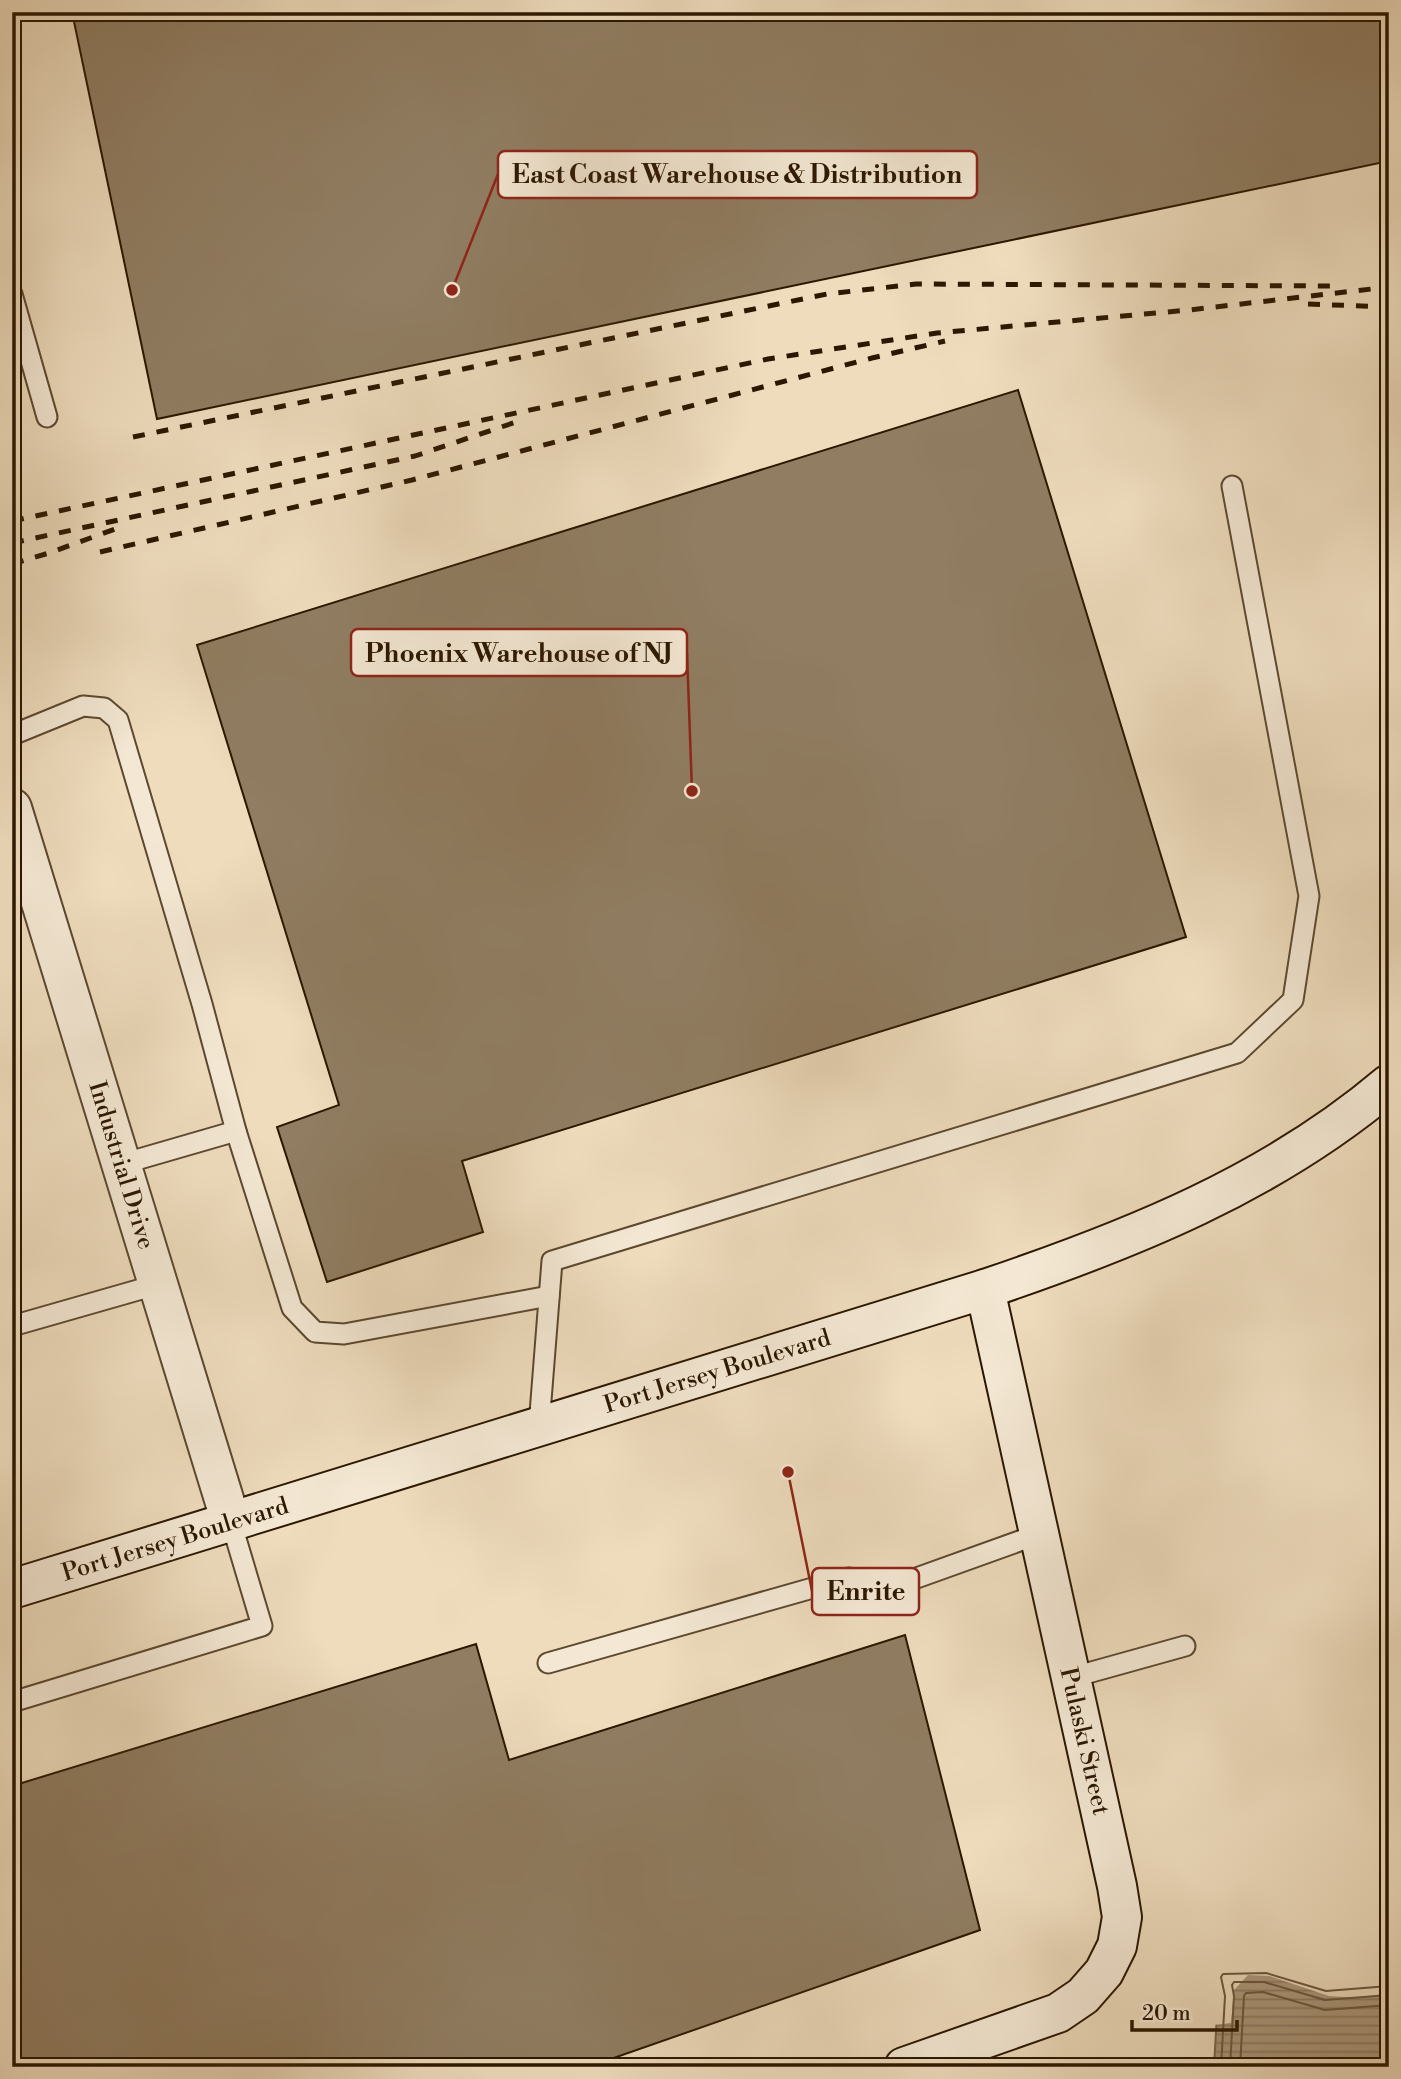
<svg xmlns="http://www.w3.org/2000/svg" width="1401" height="2079" font-family="'Libre Bodoni',serif">
  <style>
    .water { fill: url(#water-rules); stroke: #78654b; stroke-width: 2 }
    .pier { fill: #eedcbd }
    .lines { fill: none; stroke-linecap: round; stroke-linejoin: round }
    .shore { stroke: #6c583e; stroke-width: 2 }
    .building { fill: #907d62; stroke: #2b1700; stroke-width: 2 }
    .lane-casing { stroke: #5c482f; stroke-width: 23 }
    .street-casing { stroke: #5c482f; stroke-width: 42 }
    .secondary-casing { stroke: #2b1700; stroke-width: 42 }
    .lane { stroke: #f4e8d4; stroke-width: 19 }
    .street { stroke: #f4e8d4; stroke-width: 38 }
    .secondary { stroke: #f4e8d4; stroke-width: 38 }
    .rail { stroke: #2b1700; stroke-width: 5; stroke-dasharray: 12 12; stroke-linecap: butt }
    .labels { text-anchor: middle; stroke-width: 6; stroke-linejoin: round; paint-order: stroke }
    .street-label { font-size: 24px; fill: #2b1700; stroke: #f4e8d4 }
    .leader { fill: none; stroke: #8f2418; stroke-width: 2.5 }
    .callout-dot { fill: #8f2418; stroke: #f4e8d4; stroke-width: 2.5 }
    .callout { fill: #f4e8d4; stroke: #8f2418; stroke-width: 2.5 }
    .callout-label { font-size: 26px; text-anchor: middle; font-weight: bold; fill: #2b1700 }
  </style>
  <defs>
    <pattern id="water-rules" width="6" height="5" patternUnits="userSpaceOnUse" patternTransform="scale(1.75)"><rect width="6" height="5" fill="#ac997d"/><path d="M0 2.5h6" fill="none" stroke="#8c7c64"/></pattern>
  </defs>
  <rect width="100%" height="100%" fill="#eedcbd"/>
  <filter id="stains"><feTurbulence type="fractalNoise" baseFrequency=".00286" numOctaves="4"/><feColorMatrix values="0 0 0 0 .2 0 0 0 0 .09 0 0 0 0 .02 0 0 0 .5 -.17"/></filter>
  <radialGradient id="worn" r=".72"><stop offset=".6" stop-color="#630" stop-opacity="0"/><stop offset="1" stop-color="#630" stop-opacity=".3"/></radialGradient>
  <polygon class="water" points="1212,1966 1326,1984 1389,1979 1389,2067 1214,2067 1218,1996"/>
  <polygon class="pier" points="1267,1962 1327,1980 1389,1975 1389,1993 1358,1998 1329,1996 1269,1976 1248,1975 1234,1990 1231,2023 1213,2025 1215,1996 1209,1964"/>
  <g class="lines">
    <g class="shore">
      <polyline points="1221,2067 1225,1996 1221,1977 1223,1974 1266,1973 1326,1991 1389,1986"/>
      <polyline points="1230,2067 1234,1996 1232,1985 1234,1982 1264,1982 1325,2000 1389,1995"/>
      <polyline points="1240,2067 1244,1996 1246,1993 1263,1992 1325,2010 1389,2005"/>
    </g>
  </g>
  <g class="building">
    <polygon points="72,12 1389,12 1389,161 157,419"/>
    <polygon points="1018,390 1186,937 462,1161 483,1232 327,1282 277,1127 339,1105 197,645"/>
    <polygon points="905,1635 980,1930 588,2067 12,2067 12,1786 476,1644 509,1760"/>
  </g>
  <g class="lines">
    <g class="lane-casing">
      <g id="lane">
        <polyline points="12,294 47,417"/>
        <polyline points="12,735 83,706 104,708 118,720 202,1004 236,1131 292,1308 315,1332 344,1334 549,1296"/>
        <polyline points="122,1164 236,1131"/>
        <polyline points="12,1326 159,1284"/>
        <polyline points="539,1426 552,1261 1237,1053 1293,1000 1309,896 1232,486"/>
        <polyline points="548,1663 848,1578 897,1585 1039,1534"/>
        <polyline points="1070,1678 1185,1646"/>
        <polyline points="12,1702 262,1626 231,1522"/>
      </g>
    </g>
    <g class="street-casing">
      <polyline id="street" points="12,808 231,1522"/>
    </g>
    <g class="secondary-casing">
      <g id="secondary">
        <path d="M12 1589 985 1289C1130 1240 1271 1184 1389 1084"/>
        <polyline points="904,2067 1058,2013 1083,1996 1104,1972 1117,1946 1122,1917 1117,1886 985,1289"/>
      </g>
    </g>
    <use href="#lane" class="lane"/>
    <use href="#street" class="street"/>
    <use href="#secondary" class="secondary"/>
    <g class="rail">
      <polyline points="1308,304 1389,307"/>
      <polyline points="133,437 827,294 916,284 1333,286"/>
      <polyline points="12,521 768,359 937,333 1189,310 1389,287"/>
      <polyline points="12,543 415,456 519,421"/>
      <polyline points="100,552 412,480 872,358 945,341"/>
      <polyline points="12,564 49,553 115,529"/>
    </g>
  </g>
  <g class="labels">
    <g class="street-label">
      <text transform="translate(122 1165) rotate(73)" y="8">Industrial Drive</text>
      <text transform="translate(717 1371) rotate(-17)" y="8">Port Jersey Boulevard</text>
      <text transform="translate(175 1539) rotate(-17)" y="8">Port Jersey Boulevard</text>
      <text transform="translate(1085 1741) rotate(77)" y="8">Pulaski Street</text>
    </g>
  </g>
  <path class="leader" d="M452 290L498 174M692 791L687 653M788 1472L812 1591"/>
  <g class="callout-dot">
    <circle cx="452" cy="290" r="7"/>
    <circle cx="692" cy="791" r="7"/>
    <circle cx="788" cy="1472" r="7"/>
  </g>
  <g class="callout">
    <rect x="498" y="151" width="479" height="47" rx="7"/>
    <rect x="351" y="629" width="336" height="47" rx="7"/>
    <rect x="812" y="1568" width="107" height="47" rx="7"/>
  </g>
  <g class="callout-label">
    <text x="737" y="183">East Coast Warehouse &amp; Distribution</text>
    <text x="519" y="662">Phoenix Warehouse of NJ</text>
    <text x="866" y="1600">Enrite</text>
  </g>
  <rect width="1401" height="2079" fill="none" stroke="#eedcbd" stroke-width="42"/>
  <rect x="14" y="14" width="1373" height="2051" fill="none" stroke="#2b1700" stroke-width="3.5"/>
  <rect x="21" y="21" width="1359" height="2037" fill="none" stroke="#2b1700" stroke-width="2"/>
  <path d="M1132 2020v10h105v-10" fill="none" stroke="#2b1700" stroke-width="3.5"/>
  <text x="1142" y="2020" font-size="21" fill="#2b1700" stroke="#f4e8d4" stroke-width="5" paint-order="stroke">20 m</text>
  <rect width="100%" height="100%" filter="url(#stains)"/>
  <rect width="100%" height="100%" fill="url(#worn)"/>
</svg>
